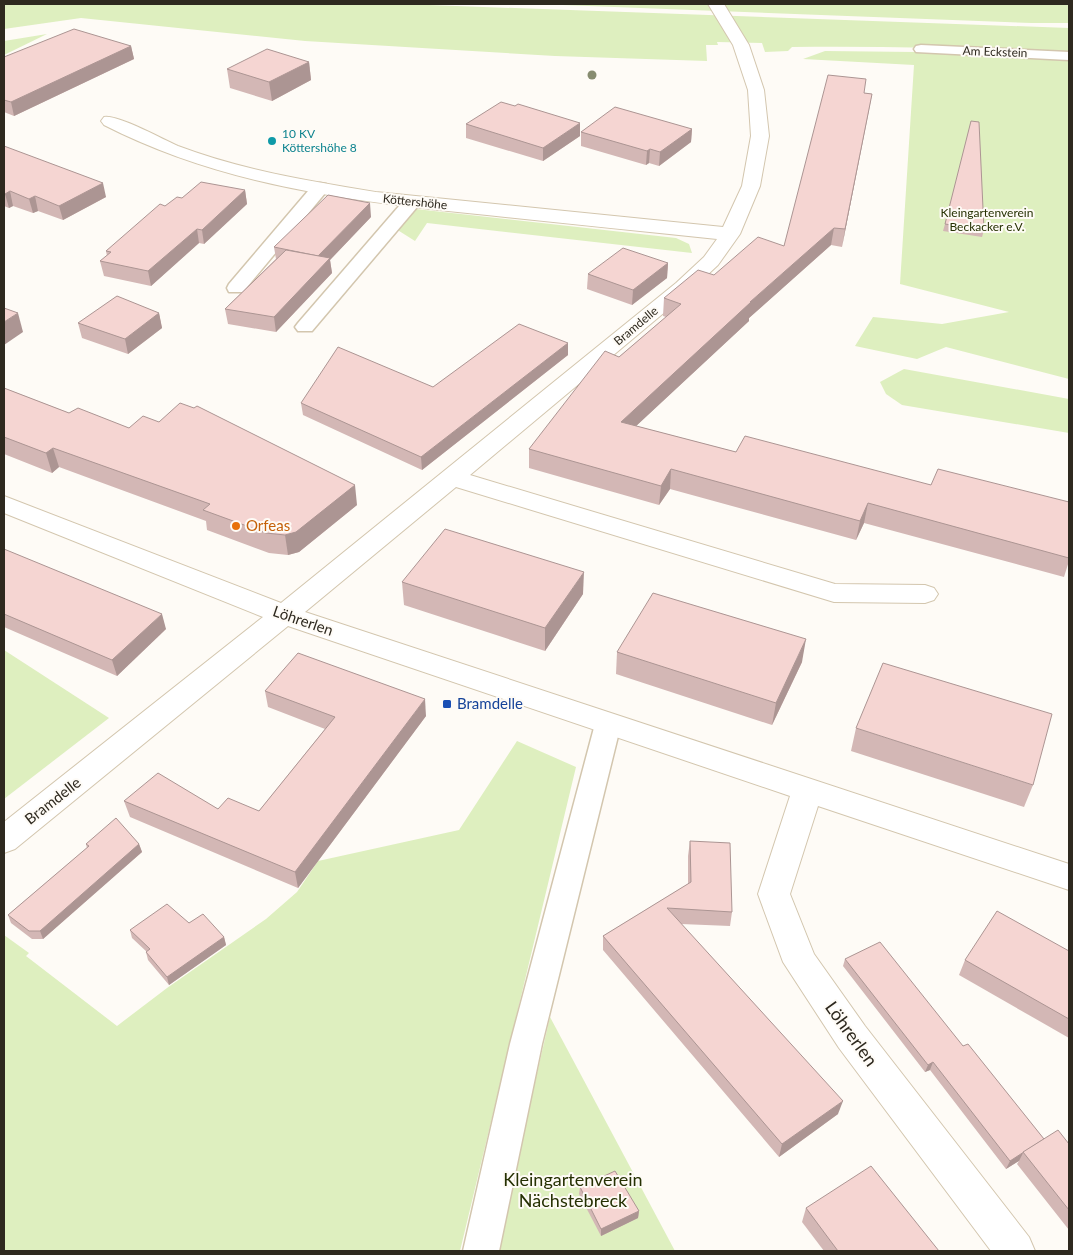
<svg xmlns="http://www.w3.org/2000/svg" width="1073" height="1255" font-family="Lato,sans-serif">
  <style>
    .green { fill: #deefbf }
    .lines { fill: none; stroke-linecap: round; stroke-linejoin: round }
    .lane-casing { stroke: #d3c6ae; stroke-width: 3 }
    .street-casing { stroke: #d3c6ae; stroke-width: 2 }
    .lane { fill: #fff; fill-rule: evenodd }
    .street { fill: #fff; fill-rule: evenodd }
    .tree { fill: #878c70 }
    .wall { fill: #d3b7b5 }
    .shaded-wall { fill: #ac9593 }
    .building { fill: #f5d5d2; stroke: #ac9593 }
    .culture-dot { fill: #0f9aa8; stroke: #fefbf6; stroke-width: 2 }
    .food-dot { fill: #e8710a; stroke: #fefbf6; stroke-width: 2 }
    .transit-dot { fill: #1a4fb4; stroke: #fefbf6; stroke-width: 2 }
    .labels { text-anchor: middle; stroke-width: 4; stroke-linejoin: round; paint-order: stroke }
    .far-street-label { font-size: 12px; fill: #2e291f; stroke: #fefbf6 }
    .far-culture-label { font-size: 12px; fill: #0d838f; stroke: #fefbf6; text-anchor: start }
    .far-park-label { font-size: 12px; fill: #263103; stroke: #fefbf6 }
    .food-label { font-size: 15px; fill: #c56008; stroke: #fefbf6; text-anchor: start }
    .street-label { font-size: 15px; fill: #2e291f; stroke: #fefbf6 }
    .transit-label { font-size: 15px; fill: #164399; stroke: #fefbf6; text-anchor: start }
    .near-street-label { font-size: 18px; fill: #2e291f; stroke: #fefbf6 }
    .near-park-label { font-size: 18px; fill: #263103; stroke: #fefbf6 }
  </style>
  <rect width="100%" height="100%" fill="#fefbf6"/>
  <g class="green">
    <path d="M4 4H402L1069 28V54C977 48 884 46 792 47L788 51 765 52 762 43 717 42 718 45H706L707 61 555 56 305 41 81 18 4 29Z"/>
    <polygon points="536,4 1069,4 1069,23 1032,23"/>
    <polygon points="47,34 4,55 4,41"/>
    <polygon points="825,51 915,52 1069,60 1069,379 946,347 917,359 855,346 873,317 942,324 1009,312 900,284 914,65 803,59"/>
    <polygon points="398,207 676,238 689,244 692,253 427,223 415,241 388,224"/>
    <polygon points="904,369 1069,399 1069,433 902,405 886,394 880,382"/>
    <polygon points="4,650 109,718 4,799"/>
    <polygon points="517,741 576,767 460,1251 4,1251 4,935 29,953 26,956 117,1026 167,988 266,919 297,892 318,861 459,830"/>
    <polygon points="550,1017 675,1251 496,1251"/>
  </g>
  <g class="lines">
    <g class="lane-casing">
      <g id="lane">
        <polygon points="921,45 1069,52 1069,60 916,52 914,49 916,46"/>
        <polygon points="320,183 326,184 329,188 326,192 243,292 229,292 227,288 229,284 314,184"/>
        <polygon points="412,197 418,198 421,202 418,206 312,331 298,331 295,327 298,323 406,198"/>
        <polygon points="608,714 617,717 621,724 542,1044 499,1251 463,1251 510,1044 595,724 599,717"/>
      </g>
    </g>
    <g class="street-casing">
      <path id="street" d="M708 4H724L749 45 764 90 769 136 760 186 740 234 718 265 690 291 470 475 835 584 925 585 934 588 938 594 934 600 925 603 834 602 456 487 305 612 1069 864V890L818 806 790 894 814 954 865 1026 1029 1237 1035 1251H991L839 1048 783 962 758 894 790 796 288 626 15 849 4 853V822L263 617 4 513V496L281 603 676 283 704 257 717 239C640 231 564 223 487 215 356 202 223 186 104 125L101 121 104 117C117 114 162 139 178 146 241 170 309 181 376 192L723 227 742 186 751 136 748 90 733 45Z"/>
    </g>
    <use href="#lane" class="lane"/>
    <use href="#street" class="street"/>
  </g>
  <circle class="tree" cx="592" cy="75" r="4.5"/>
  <g class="wall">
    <polygon points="131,46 134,59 14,116 4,112 4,57"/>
    <polygon points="309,62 311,80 272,101 230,88 227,69"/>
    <polygon points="864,93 872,94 842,247 831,245 749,318 749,321 636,426 736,452 931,485 1069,502 1069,561 1064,577 864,523 856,540 670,489 659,505 529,468 529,449 619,357 666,317 663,316 664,298 714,275 784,246"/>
    <polygon points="466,124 580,136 543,161 466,138"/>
    <polygon points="692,129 691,142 659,166 649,163 646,165 581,146 581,132"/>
    <polygon points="4,146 106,197 63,220 38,211 33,213 13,206 9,208 4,206"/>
    <polygon points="245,190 247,204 204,244 199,243 151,286 104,276 100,261 107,256 106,251 165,206 182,198"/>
    <polygon points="371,217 330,260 332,273 276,332 228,324 225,309 276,259 274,247"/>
    <polygon points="945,224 984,230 982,237 943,231"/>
    <polygon points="668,263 667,278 632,305 587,289 588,274"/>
    <polygon points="159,313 162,328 128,354 82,338 78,323"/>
    <polygon points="568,343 568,355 422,470 303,415 301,403 433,387"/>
    <polygon points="4,388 69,413 129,428 357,505 299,552 288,555 269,553 207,530 206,521 59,467 52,473 4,454"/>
    <polygon points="4,549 166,629 117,676 4,627"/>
    <polygon points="402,582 583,594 545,651 404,605"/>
    <polygon points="617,652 802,662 772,725 616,674"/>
    <polygon points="265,691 426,716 298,888 130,817 124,801 218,809 259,811 325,729 268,707"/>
    <polygon points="856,728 1033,785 1024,807 851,751"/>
    <polygon points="690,841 732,912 730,926 681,924 838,1114 779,1157 603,950 603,936 688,884 688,856"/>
    <polygon points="86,844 139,844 142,852 43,939 32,939 11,923 8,915 87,848"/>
    <polygon points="189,923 224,937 226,945 169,985 148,960 146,952 147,952 132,938 130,930"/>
    <polygon points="1069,951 1069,1038 959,975 965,960"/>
    <polygon points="845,959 963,1046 1044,1139 1069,1144 1069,1230 1017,1164 1019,1161 1006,1169 930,1070 925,1072 843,966"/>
    <polygon points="580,1187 639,1211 638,1218 601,1236 579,1194"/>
    <polygon points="806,1208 939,1251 824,1251 802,1222"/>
  </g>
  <g class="shaded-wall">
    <polygon points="131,46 134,59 14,116 11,102"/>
    <polygon points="309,62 311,80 272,101 269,82"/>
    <polygon points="872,94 869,110 842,247 845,229"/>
    <polygon points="580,123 580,136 543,161 543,148"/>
    <polygon points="692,129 691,142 659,166 660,152"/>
    <polygon points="650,149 649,163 646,165 647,151"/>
    <polygon points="103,183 106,197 63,220 59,206"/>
    <polygon points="245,190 247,204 204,244 202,230"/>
    <polygon points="10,191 13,206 9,208 5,194"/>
    <polygon points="35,196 38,211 33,213 29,199"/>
    <polygon points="370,203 371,217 330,260 332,273 276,332 274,317 318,256"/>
    <polygon points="834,228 831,245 749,318 749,321 620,441 621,422 750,302"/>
    <polygon points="197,229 199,243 151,286 148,271"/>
    <polygon points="668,263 667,278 632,305 633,290"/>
    <polygon points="18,313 23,332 4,345 4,322"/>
    <polygon points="159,313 162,328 128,354 125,339"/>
    <polygon points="568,343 568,355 422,470 421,457"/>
    <polygon points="53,448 59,467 52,473 46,453"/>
    <polygon points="671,469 670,489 659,505 661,486"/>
    <polygon points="355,485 357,505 299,552 288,555 285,535"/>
    <polygon points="868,503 864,523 856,540 860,521"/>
    <polygon points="584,572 583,594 545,651 545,628"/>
    <polygon points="162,614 166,629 117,676 112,660"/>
    <polygon points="806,639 802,662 772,725 776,703"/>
    <polygon points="425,699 426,716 298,888 295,872"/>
    <polygon points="139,844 142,852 43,939 40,931"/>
    <polygon points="224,937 226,945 169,985 167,977"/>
    <polygon points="933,1062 930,1070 925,1072 928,1065"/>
    <polygon points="843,1101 838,1114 779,1157 782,1144"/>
    <polygon points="1023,1153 1019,1161 1006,1169 1010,1161"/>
    <polygon points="639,1211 638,1218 601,1236 601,1229"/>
  </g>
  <g class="building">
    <polygon points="74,29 131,46 11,102 4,100 4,59 5,58 4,57"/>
    <polygon points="267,49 309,62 269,82 227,69"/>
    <polygon points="828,75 866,79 864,93 872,94 845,229 834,228 750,302 751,302 621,422 736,452 745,436 931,485 938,469 1069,502 1069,558 868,503 860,521 671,469 661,486 529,449 605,351 619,357 681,304 664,298 698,270 714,275 758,237 784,246"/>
    <polygon points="501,102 515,106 518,104 580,123 543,148 466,124"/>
    <polygon points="615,107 692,129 660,152 650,149 647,151 581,132"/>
    <polygon points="971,121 979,122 984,230 945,224"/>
    <polygon points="4,146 103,183 59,206 35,196 29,199 10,191 5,194 4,193"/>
    <polygon points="201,182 245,190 202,230 197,229 148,271 100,261 111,252 106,251 160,204 165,206 177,197 182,198"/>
    <polygon points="328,195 370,203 318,256 274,247"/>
    <polygon points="623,248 668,263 633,290 588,274"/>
    <polygon points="286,250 330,258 274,317 225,309"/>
    <polygon points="117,296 159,313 125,339 78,323"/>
    <polygon points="4,308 18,313 4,322"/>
    <polygon points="519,324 568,343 421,457 301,403 338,347 433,387"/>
    <polygon points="4,388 69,413 78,408 129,428 143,416 159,422 180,403 194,408 197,406 355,485 296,532 285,535 266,533 203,510 210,504 53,448 46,453 4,437"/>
    <polygon points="445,529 584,572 545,628 402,582"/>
    <polygon points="4,549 162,614 112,660 4,614"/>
    <polygon points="653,593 806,639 776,703 617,652"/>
    <polygon points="298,653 425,699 295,872 124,801 158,773 218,809 228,798 259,811 335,717 265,691"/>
    <polygon points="883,663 1052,714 1033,785 856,728"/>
    <polygon points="116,818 139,844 40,931 29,931 8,915 89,846 86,844"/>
    <polygon points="690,841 730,843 732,912 667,908 843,1101 782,1144 603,936 691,882"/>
    <polygon points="167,904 189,923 203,914 224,937 167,977 146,952 150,949 130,930"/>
    <polygon points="997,911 1069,951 1069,1019 965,960"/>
    <polygon points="880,942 963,1046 968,1044 1044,1139 1010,1161 933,1062 928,1065 845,959"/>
    <polygon points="1058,1130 1069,1144 1069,1210 1023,1152"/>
    <polygon points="871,1166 939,1251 838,1251 806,1208"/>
    <polygon points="615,1171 639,1211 601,1229 580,1187"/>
  </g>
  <circle class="culture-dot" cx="272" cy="141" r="5"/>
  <circle class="food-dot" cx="236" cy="526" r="5"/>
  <rect class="transit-dot" x="442" y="699" width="10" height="10" rx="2.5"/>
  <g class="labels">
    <g class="far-street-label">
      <text transform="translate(995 52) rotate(2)" y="4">Am Eckstein</text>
      <text transform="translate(415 202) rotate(6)" y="4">Köttershöhe</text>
      <text transform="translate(636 326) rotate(-40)" y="4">Bramdelle</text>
    </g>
    <g class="far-culture-label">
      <text x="282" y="138">10 KV<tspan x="282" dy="14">Köttershöhe 8</tspan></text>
    </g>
    <g class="far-park-label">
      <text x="987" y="217">Kleingartenverein<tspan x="987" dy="14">Beckacker e.V.</tspan></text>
    </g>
    <g class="food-label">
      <text x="246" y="531">Orfeas</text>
    </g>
    <g class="street-label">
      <text transform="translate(303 621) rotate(19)" y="5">Löhrerlen</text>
      <text transform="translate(53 801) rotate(-38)" y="5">Bramdelle</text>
    </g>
    <g class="transit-label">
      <text x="457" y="709">Bramdelle</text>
    </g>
    <g class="near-street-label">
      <text transform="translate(851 1034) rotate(54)" y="6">Löhrerlen</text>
    </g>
    <g class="near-park-label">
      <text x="573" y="1186">Kleingartenverein<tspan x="573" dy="21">Nächstebreck</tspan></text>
    </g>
  </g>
  <rect width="1073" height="1255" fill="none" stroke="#2e291f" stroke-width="10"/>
</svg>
